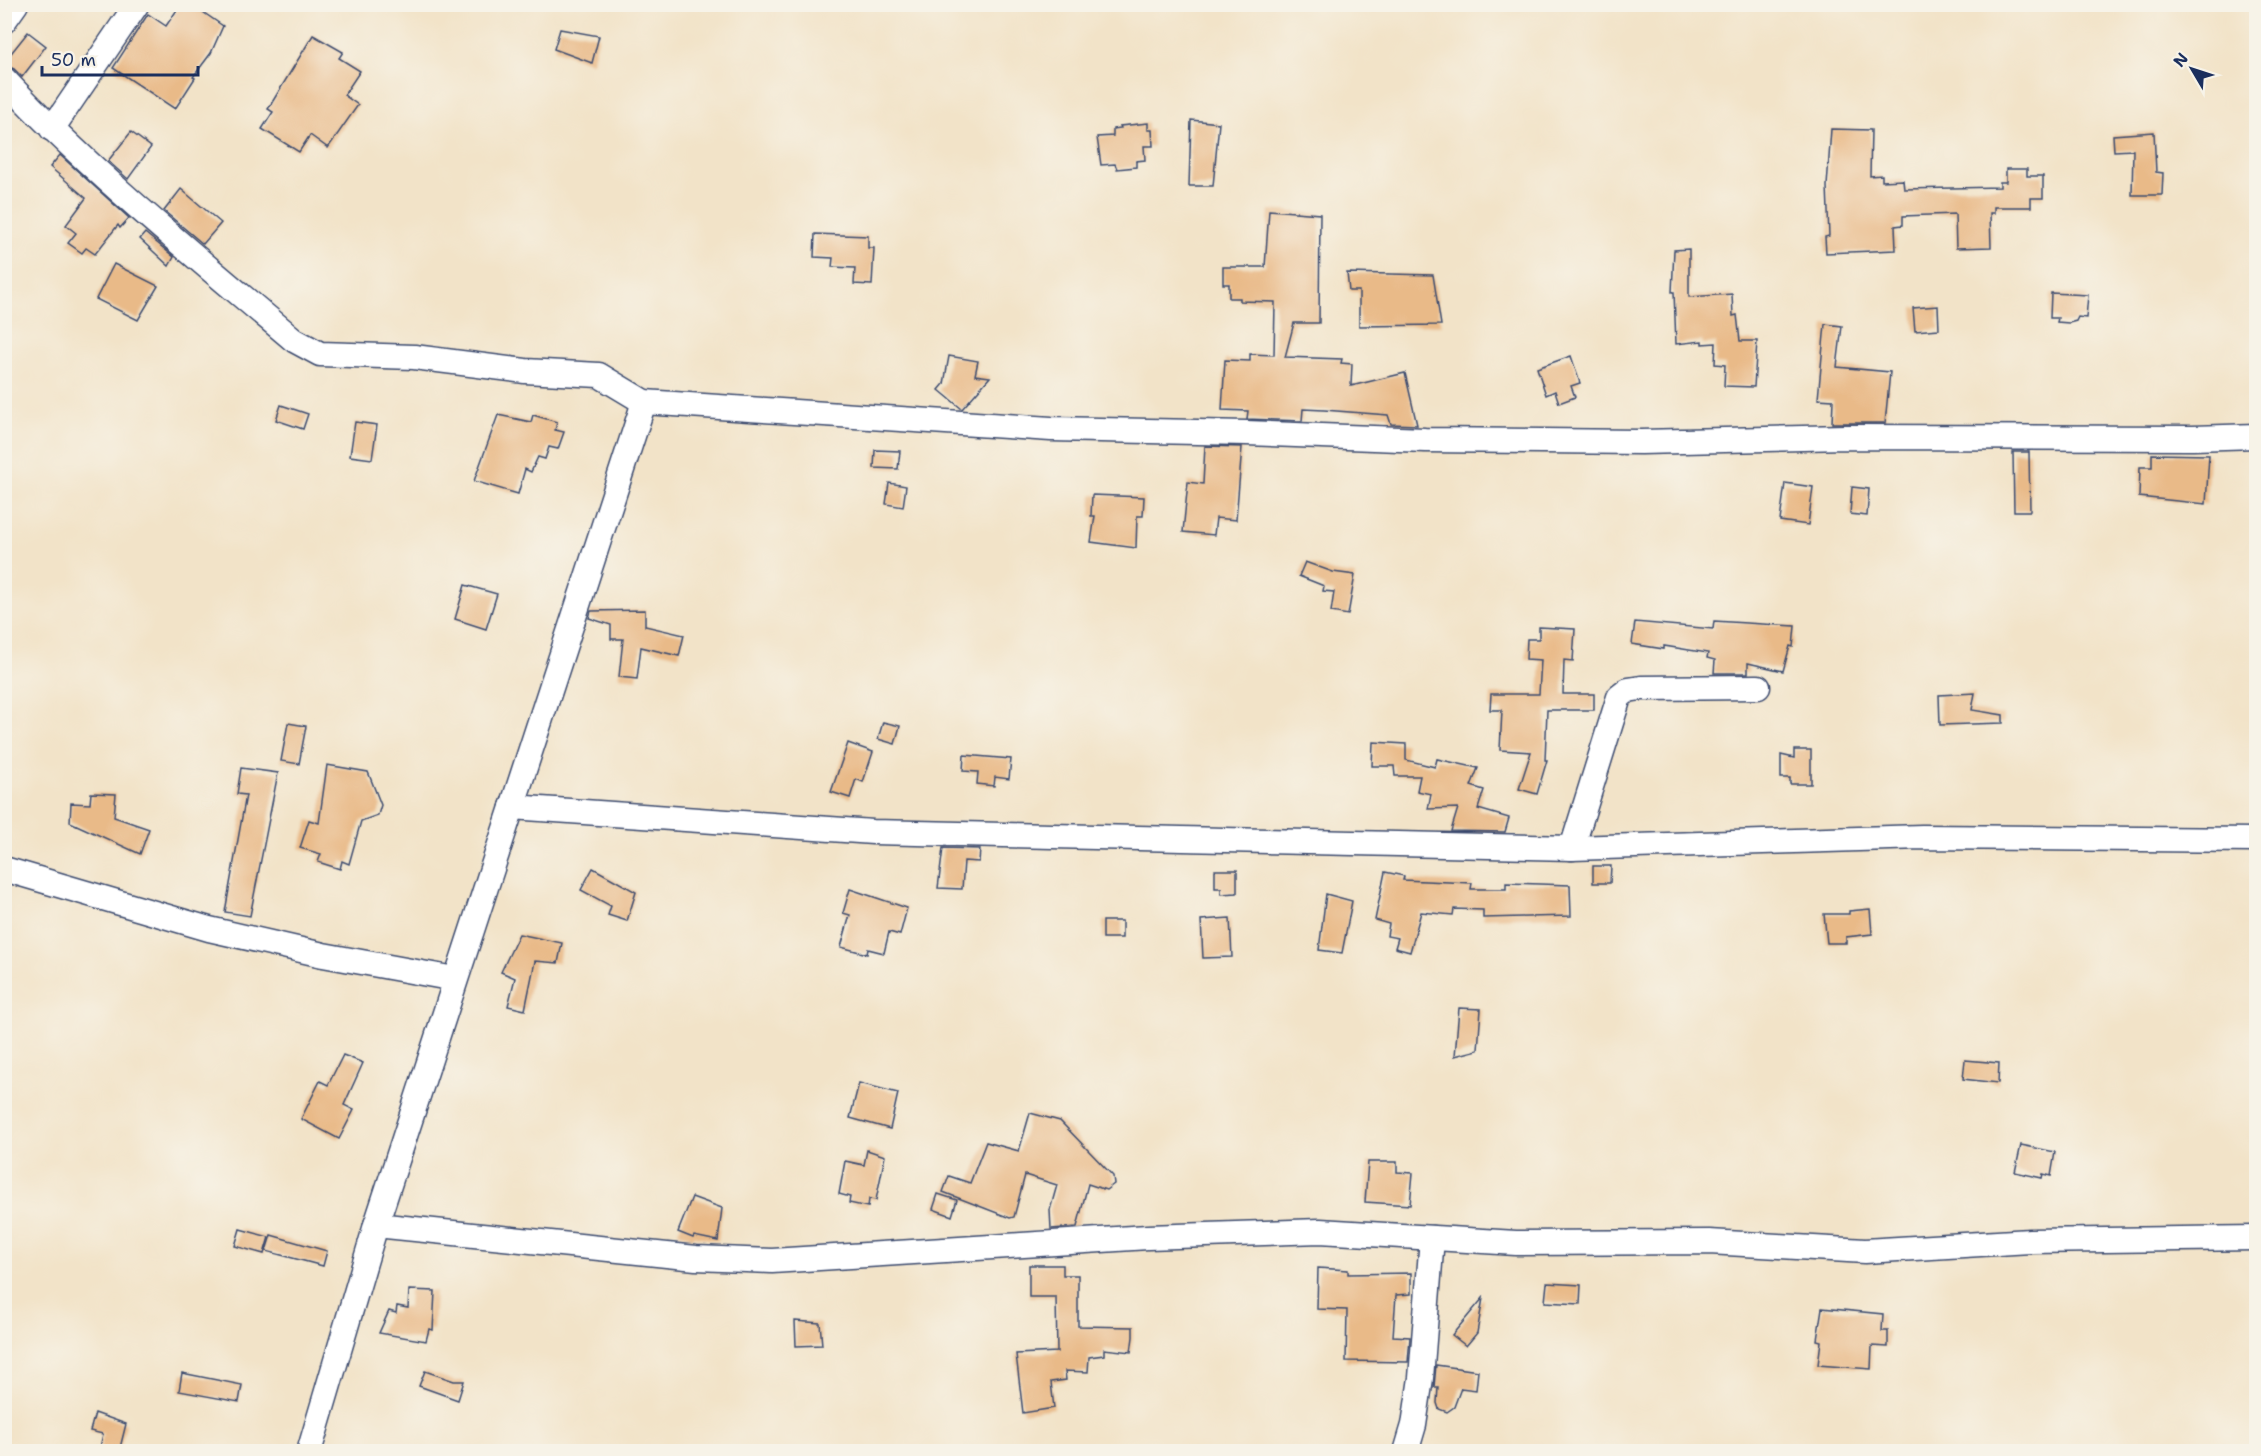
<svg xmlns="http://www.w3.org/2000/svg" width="2261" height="1456" font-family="'Shantell Sans',sans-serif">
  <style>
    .building { fill: #e9ba88 }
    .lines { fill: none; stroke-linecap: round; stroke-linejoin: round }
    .minor-casing { stroke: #3b4a6e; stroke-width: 27 }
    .minor { stroke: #fff; stroke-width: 24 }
  </style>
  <rect width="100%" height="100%" fill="#f7f3e8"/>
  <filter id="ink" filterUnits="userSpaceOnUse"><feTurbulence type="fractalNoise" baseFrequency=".0167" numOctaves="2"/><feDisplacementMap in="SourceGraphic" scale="12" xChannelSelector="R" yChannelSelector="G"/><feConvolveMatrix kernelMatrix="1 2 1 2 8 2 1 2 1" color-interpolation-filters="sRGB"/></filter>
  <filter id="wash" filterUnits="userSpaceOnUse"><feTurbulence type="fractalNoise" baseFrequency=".008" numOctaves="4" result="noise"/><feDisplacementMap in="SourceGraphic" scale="24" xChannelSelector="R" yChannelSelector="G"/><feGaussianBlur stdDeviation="1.35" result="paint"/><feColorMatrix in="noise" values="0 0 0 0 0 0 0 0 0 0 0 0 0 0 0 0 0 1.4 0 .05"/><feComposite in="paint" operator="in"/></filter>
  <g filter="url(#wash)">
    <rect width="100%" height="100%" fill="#f2e3c8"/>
    <g id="blocks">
      <g class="building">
        <polygon points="181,4 191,4 223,26 211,53 193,77 195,78 175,109 113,68 148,14 166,26"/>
        <polygon points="560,29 599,36 592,63 554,49"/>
        <polygon points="28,32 46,46 22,77 14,69 4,65 4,62"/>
        <polygon points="313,35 343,52 339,58 360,71 344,95 358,105 328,148 310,135 299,152 262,129 273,112 268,109"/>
        <polygon points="1191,120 1219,123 1213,186 1189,186"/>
        <polygon points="1148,123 1148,130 1152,130 1153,146 1144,146 1145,160 1136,161 1136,167 1117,169 1115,164 1101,165 1097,137 1113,136 1113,129 1121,128 1120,126"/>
        <polygon points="1831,129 1871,130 1870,176 1882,175 1882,181 1903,180 1904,189 2000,187 2000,182 2006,182 2006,169 2027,169 2027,176 2043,176 2043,198 2031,198 2031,207 1994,207 1994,213 1990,213 1991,247 1956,248 1955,214 1903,216 1903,225 1895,226 1896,250 1826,253 1825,237 1829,236 1827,186"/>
        <polygon points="131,132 151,147 128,179 108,161"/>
        <polygon points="2154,132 2156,172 2163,173 2162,195 2132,195 2133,150 2114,151 2113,135"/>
        <polygon points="60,155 129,218 120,228 118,225 95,254 86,248 82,253 68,243 76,233 66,225 86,198 50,167"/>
        <polygon points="181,189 221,223 203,244 164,211"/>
        <polygon points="1269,210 1320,214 1319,323 1294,323 1285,357 1342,359 1341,363 1352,364 1351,386 1405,373 1417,425 1391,424 1388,415 1324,410 1303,409 1302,421 1247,419 1248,411 1222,410 1225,360 1250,361 1250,354 1274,355 1275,302 1240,301 1240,298 1229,298 1229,284 1223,284 1223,267 1265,267"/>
        <polygon points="145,233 174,257 169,266 140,239"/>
        <polygon points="815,234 868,236 868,248 874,248 872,285 854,284 855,268 832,267 833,258 814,257"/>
        <polygon points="1689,249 1689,297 1732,294 1733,316 1737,315 1740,341 1757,341 1754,387 1724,386 1725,365 1715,364 1716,343 1702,344 1702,341 1676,344 1674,292 1672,292 1674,250"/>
        <polygon points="114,264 158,286 138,320 96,299"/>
        <polygon points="1347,273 1433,275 1441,325 1359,326 1359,291 1349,291"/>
        <polygon points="2051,293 2088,295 2086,318 2078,317 2076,321 2069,323 2057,322 2058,318 2050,318"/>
        <polygon points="1938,306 1939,329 1915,331 1913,308"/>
        <polygon points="1825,324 1842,326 1837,367 1890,372 1885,423 1832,423 1833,400 1818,399"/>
        <polygon points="949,356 978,361 975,375 990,377 962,409 939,390 944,384"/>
        <polygon points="1571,356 1580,383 1571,386 1575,397 1559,403 1555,391 1546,395 1537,368"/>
        <polygon points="281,405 308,414 303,429 276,420"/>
        <polygon points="498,415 531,422 533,415 557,422 555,430 564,432 558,449 549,447 545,459 538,457 531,472 525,469 518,494 474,481"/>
        <polygon points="355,422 377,425 372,459 350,456"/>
        <polygon points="1205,446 1242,447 1236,520 1216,518 1214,535 1183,532 1188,482 1203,484"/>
        <polygon points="875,450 900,451 898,469 874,468"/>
        <polygon points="2013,452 2029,452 2030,511 2014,511"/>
        <polygon points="2152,454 2209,455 2206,504 2139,497 2140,467 2152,467"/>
        <polygon points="889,483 906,486 903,507 886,504"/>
        <polygon points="1785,483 1813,487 1808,525 1780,521"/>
        <polygon points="1852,487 1869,489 1867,516 1850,514"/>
        <polygon points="1092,495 1144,497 1143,516 1137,516 1136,548 1091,542 1095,516 1091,516"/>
        <polygon points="1305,562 1333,572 1355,575 1348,615 1331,612 1334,592 1323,591 1324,586 1299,576"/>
        <polygon points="465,585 497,594 486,629 455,619"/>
        <polygon points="645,610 645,626 684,635 679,656 641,647 637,679 619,677 623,639 611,639 611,625 589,618 591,611"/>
        <polygon points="1714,621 1795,626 1793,647 1790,646 1783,671 1748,663 1748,673 1714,673 1715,660 1707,658 1708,653 1664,646 1664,649 1632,644 1635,622 1713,629"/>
        <polygon points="1539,627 1575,629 1573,661 1564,660 1563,694 1594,694 1594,710 1547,710 1545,760 1547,760 1537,794 1519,789 1531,752 1500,750 1502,710 1490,710 1491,694 1539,694 1541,660 1526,659 1527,639 1539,639"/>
        <polygon points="1975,693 1972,710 2003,715 2003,723 1940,725 1939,695"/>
        <polygon points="883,722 900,726 895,744 878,739"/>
        <polygon points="288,723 306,726 299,764 281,761"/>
        <polygon points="1373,742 1406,744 1406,760 1435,767 1437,759 1478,768 1471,786 1484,790 1478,809 1509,818 1505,832 1451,831 1458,808 1428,809 1431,794 1417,791 1420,776 1395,776 1394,766 1372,766"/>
        <polygon points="848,743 873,752 863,782 856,779 850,798 831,792"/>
        <polygon points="1794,750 1811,750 1811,784 1790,784 1790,778 1781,778 1781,755 1794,758"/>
        <polygon points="964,755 1011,759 1009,779 995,777 994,786 977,784 978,772 963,771"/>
        <polygon points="327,765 368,772 381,805 378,815 361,821 349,864 342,861 340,869 318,862 321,854 300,848 309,820 319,823"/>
        <polygon points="241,768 278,773 250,916 225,912 246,795 237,794"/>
        <polygon points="91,793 116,794 114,817 149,829 140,854 70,822 71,803 90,804"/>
        <polygon points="943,848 980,849 979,862 964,861 962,889 938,888"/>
        <polygon points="1593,866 1611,866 1610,883 1593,883"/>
        <polygon points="593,868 636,892 627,921 608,915 611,906 581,890"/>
        <polygon points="1215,870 1237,870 1237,893 1221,894 1221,888 1215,888"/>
        <polygon points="1385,872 1404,876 1403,880 1472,883 1471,889 1506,889 1506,883 1570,885 1571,916 1483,918 1483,910 1454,909 1453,915 1421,912 1410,952 1395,948 1398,938 1387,936 1389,924 1375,920"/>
        <polygon points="850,889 907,908 900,935 889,932 884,953 868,949 867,954 841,947 850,915 843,913"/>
        <polygon points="1326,894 1352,901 1342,953 1319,950"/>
        <polygon points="1870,909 1872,934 1846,937 1846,943 1827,943 1824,914 1849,914 1849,911"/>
        <polygon points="1230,918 1232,957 1203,958 1201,920"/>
        <rect x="1103" y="921" width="19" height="17"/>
        <polygon points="519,934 562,943 558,963 535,961 525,1010 508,1006 515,978 501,972"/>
        <polygon points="1459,1008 1481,1009 1478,1050 1455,1056"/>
        <polygon points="343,1055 363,1063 344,1105 354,1110 339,1139 301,1119 320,1081 328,1085"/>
        <polygon points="1965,1060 1999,1063 1998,1083 1963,1079"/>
        <polygon points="859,1083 898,1093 890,1129 850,1118"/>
        <polygon points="1030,1113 1060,1121 1113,1176 1114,1184 1106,1190 1088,1184 1077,1227 1051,1229 1050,1210 1057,1185 1025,1175 1014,1217 1010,1218 943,1192 949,1176 970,1183 986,1142 1019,1151"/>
        <polygon points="2021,1145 2055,1152 2051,1176 2043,1174 2042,1178 2015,1172"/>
        <polygon points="867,1150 885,1156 876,1200 869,1199 868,1207 849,1203 850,1197 839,1194 845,1161 864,1165"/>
        <polygon points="1368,1162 1397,1162 1397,1172 1413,1173 1410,1205 1365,1202"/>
        <polygon points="938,1194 957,1200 952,1216 933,1209"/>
        <polygon points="692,1197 722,1208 718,1241 694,1236 693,1238 678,1232"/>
        <polygon points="240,1229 269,1237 264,1254 235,1246"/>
        <polygon points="271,1235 327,1251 323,1266 266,1251"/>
        <polygon points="1029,1265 1063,1265 1063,1275 1078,1275 1078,1326 1133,1327 1133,1337 1131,1352 1104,1349 1104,1355 1089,1357 1088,1372 1065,1371 1066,1380 1051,1382 1054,1408 1023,1413 1016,1354 1057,1352 1056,1297 1029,1297"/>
        <polygon points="1318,1268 1348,1270 1348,1274 1411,1273 1411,1294 1396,1295 1393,1336 1410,1337 1408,1362 1346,1361 1347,1310 1317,1309"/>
        <polygon points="1547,1283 1581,1285 1580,1304 1545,1302"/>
        <polygon points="409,1290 435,1291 433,1330 429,1329 426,1341 379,1333 389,1311 396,1313 397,1306 408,1308"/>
        <polygon points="1483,1298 1477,1333 1466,1346 1452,1335"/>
        <polygon points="1822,1308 1883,1314 1882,1331 1888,1331 1888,1347 1872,1346 1871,1369 1818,1365 1821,1341 1817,1340"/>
        <polygon points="795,1321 820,1323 822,1345 796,1346"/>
        <polygon points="1436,1365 1478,1371 1476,1390 1461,1388 1454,1407 1447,1412 1439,1409 1437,1403 1438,1387 1434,1387"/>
        <polygon points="425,1371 454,1381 464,1381 458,1400 419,1386"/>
        <polygon points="182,1373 242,1385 239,1402 179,1391"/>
        <polygon points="95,1413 126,1424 119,1452 99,1452 103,1434 90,1431"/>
      </g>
    </g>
  </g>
  <g filter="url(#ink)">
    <use href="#blocks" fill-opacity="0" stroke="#3b4a6e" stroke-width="1.5"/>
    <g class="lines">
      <g class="minor-casing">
        <g id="minor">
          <polyline points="4,21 16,4"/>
          <path d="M4 79C93 174 195 256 294 340L320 354 414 357 525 371 599 375 644 402 1051 429 1246 433 1425 440 1641 442 1845 437 2193 438 2256 436"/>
          <polyline points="52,129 137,4"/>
          <polyline points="512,807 873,832 1572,848 1922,837 2256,840"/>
          <polyline points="1572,848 1619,697 1628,690 1641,688 1758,687"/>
          <polyline points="4,869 209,929 323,955 455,979"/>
          <polyline points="376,1225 696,1258 772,1261 1148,1237 1320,1231 1516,1243 1709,1242 1865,1251 2030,1241 2256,1238"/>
          <polyline points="309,1452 376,1225 644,402"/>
          <polyline points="1406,1452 1414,1425 1421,1378 1432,1238"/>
        </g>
      </g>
      <use href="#minor" class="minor"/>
    </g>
  </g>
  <rect width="2261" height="1456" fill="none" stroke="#f7f3e8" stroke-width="24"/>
  <g transform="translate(2192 69) rotate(309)" stroke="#f7f3e8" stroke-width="4.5" paint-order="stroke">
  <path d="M0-4.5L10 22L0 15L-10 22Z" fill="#1b2f5e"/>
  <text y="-9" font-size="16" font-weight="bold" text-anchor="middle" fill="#1b2f5e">N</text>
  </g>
  <path d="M42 66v9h156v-9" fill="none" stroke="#1b2f5e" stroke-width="3"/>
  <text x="51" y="66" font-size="18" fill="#1b2f5e" stroke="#f7f3e8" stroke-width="4.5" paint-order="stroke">50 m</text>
</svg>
